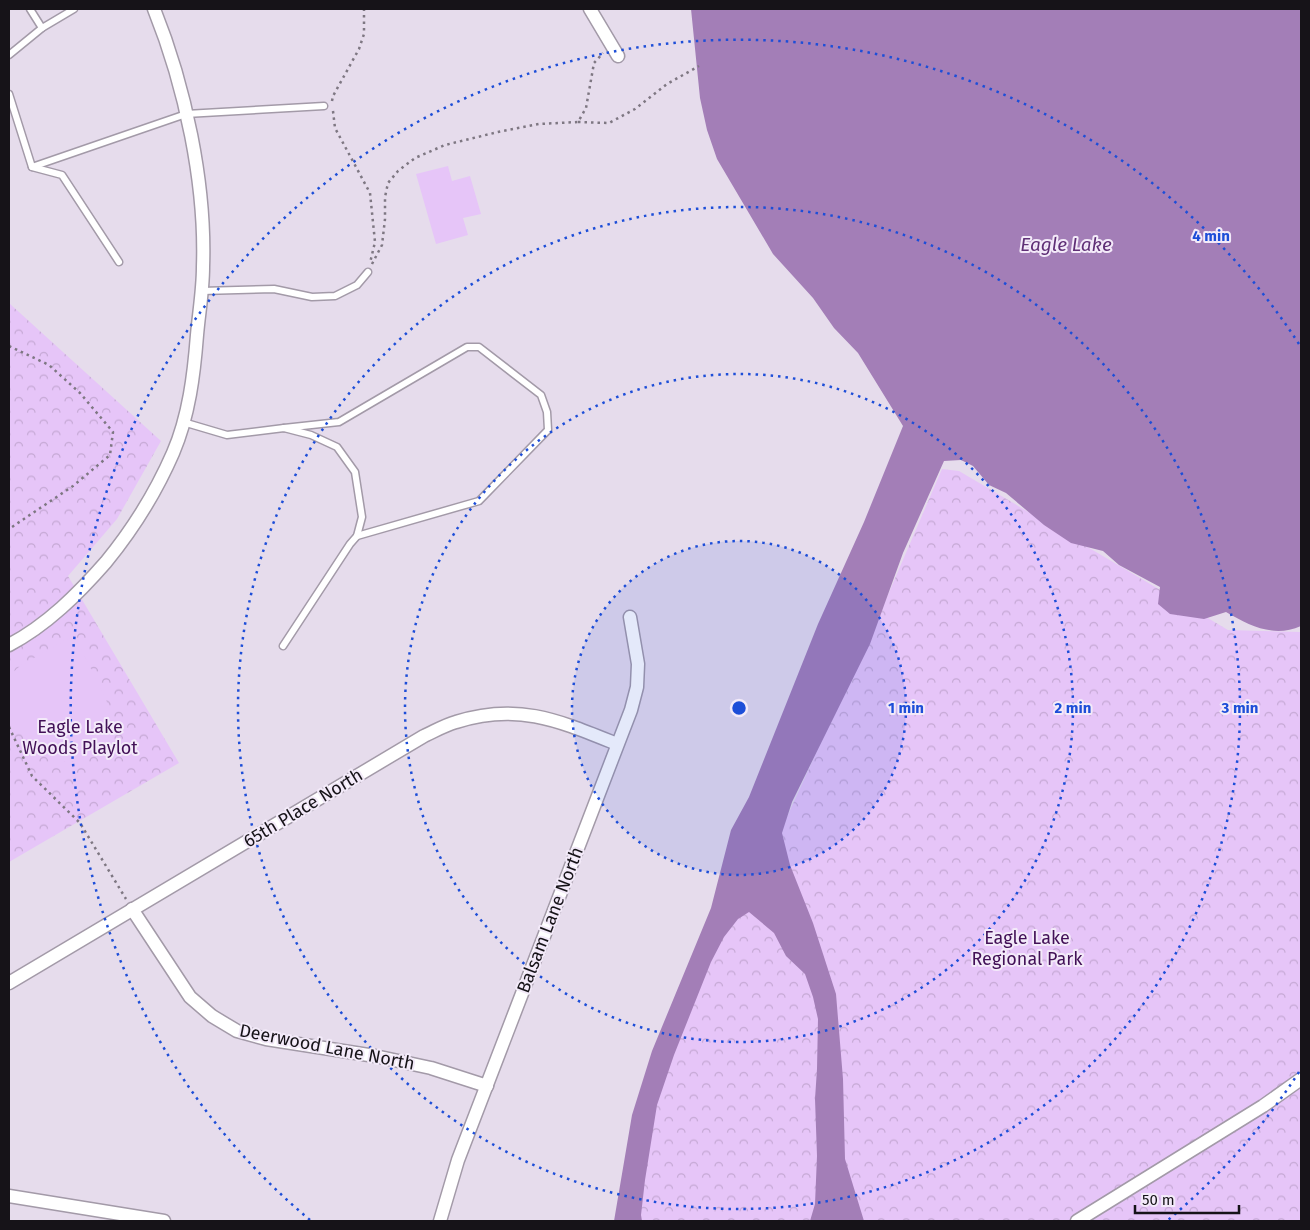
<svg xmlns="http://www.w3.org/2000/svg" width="1310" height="1230" font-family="'Fira Sans',sans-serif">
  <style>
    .park { fill: url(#park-crowns) }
    .pitch { fill: #e6c5f8 }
    .water { fill: #a37eb7 }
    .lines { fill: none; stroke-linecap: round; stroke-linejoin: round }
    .lane-casing { stroke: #a39aa8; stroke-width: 9 }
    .street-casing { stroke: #a39aa8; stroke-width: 15 }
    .path { stroke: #7e7782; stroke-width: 2.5; stroke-dasharray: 2.5 4; stroke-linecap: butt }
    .lane { stroke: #fff; stroke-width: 6 }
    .street { stroke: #fff; stroke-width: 12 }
    .ring { fill: none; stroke: #1d4ed8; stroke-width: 2.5; stroke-dasharray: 2.5 5 }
    .labels { text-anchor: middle; stroke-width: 4; stroke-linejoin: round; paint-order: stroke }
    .park-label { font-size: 18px; fill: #421057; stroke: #f3eaf9 }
    .street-label { font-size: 18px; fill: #161318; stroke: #f3eaf9 }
    .water-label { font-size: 19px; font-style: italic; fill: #5f2f76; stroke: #f3eaf9 }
    .centre { fill: #1d4ed8; stroke: #f3eaf9; stroke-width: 2.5 }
    .ring-label { font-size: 15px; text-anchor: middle; font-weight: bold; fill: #1d4ed8; stroke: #f3eaf9; stroke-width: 4; stroke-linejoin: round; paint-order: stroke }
  </style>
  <defs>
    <pattern id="park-crowns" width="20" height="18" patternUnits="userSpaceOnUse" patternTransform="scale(1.25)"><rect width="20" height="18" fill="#e6c5f8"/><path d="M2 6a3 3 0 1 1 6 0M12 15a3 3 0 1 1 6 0" fill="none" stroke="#c5a8d4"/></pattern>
  </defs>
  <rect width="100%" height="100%" fill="#e6dcec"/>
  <g class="park">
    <polygon points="9,303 161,441 117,519 68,576 179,763 9,862"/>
    <polygon points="942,469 959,471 1228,630 1301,632 1301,1221 630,1221 660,1078 733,888 787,817 887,597"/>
  </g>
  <g class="pitch">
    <polygon points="448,166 452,181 470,176 481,214 463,218 468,235 436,244 416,174"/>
    <polygon points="69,638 78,642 120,729 106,747 69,763 31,752 9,710 9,676 20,666"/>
  </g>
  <path class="water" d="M691 9H1301V626C1274 638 1250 626 1226 612L1204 619 1170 614 1158 604 1160 587 1119 565 1103 551 1071 543 1044 525 1006 493 989 485 973 466 961 460 944 461 903 553 870 644 792 802 782 833 790 865 813 923 836 994 843 1079 845 1159 864 1221H810L815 1204 817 1156 815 1099 817 1069 818 1019 813 997 805 974 786 956 774 933 749 912 738 919 724 937 711 962 674 1055 657 1105 645 1180 641 1215 642 1221H614L632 1115 652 1051 711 908 731 830 749 797 818 624 864 522 903 426 858 353 834 328 813 298 773 254 717 159 707 130 700 98Z"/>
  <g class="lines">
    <g class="lane-casing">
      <g id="lane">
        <polyline points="30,9 42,28"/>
        <polyline points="9,55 42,28 74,9"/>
        <polyline points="9,94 32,167 62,175 119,262"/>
        <polyline points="32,167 186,114 324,106"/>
        <polyline points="201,291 274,289 312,297 335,296 357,285 368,272"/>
        <polyline points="183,422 227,435 284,428 311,435 337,447 355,472 362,517 357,536 350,544 283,646"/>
        <polyline points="284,428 339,422 467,347 479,347 541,395 547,412 548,430 479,501 357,536"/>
      </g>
    </g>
    <g class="street-casing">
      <g id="street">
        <polyline points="590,9 618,56"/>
        <path d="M9 645C47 625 78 594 106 562 133 529 156 492 173 453 189 416 194 374 197 335 199 312 203 290 203 267 206 184 185 86 154 9"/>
        <polyline points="132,909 190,997 212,1016 237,1031 266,1039 375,1056 431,1068 487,1086"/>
        <path d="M9 983 424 736C435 731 445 725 456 722 518 702 560 721 617 744"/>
        <polyline points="9,1196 164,1221"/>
        <polyline points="440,1221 458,1160 631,710 637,687 638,664 630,617"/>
        <polyline points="1077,1221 1263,1106 1301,1079"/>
      </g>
    </g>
    <g class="path">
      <polyline points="332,101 333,96 359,49 364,34 364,9"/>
      <polyline points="333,111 335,128 370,193 375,242 370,263"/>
      <polyline points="578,122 609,123 635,109 667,84 699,66"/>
      <polyline points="372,264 382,245 385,219 385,197 388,183 398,171 415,158 445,145 498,132 539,124 578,122 586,108 594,63 603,53"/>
      <polyline points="9,346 49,365 80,393 113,432 110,455 73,486 9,529"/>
      <polyline points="9,727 32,776 80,823 126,899"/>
    </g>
    <use href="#lane" class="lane"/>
    <use href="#street" class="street"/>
  </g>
  <circle cx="739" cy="708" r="167" fill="#1d4ed8" fill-opacity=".12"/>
  <g class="ring">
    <circle cx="739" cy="708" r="167"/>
    <circle cx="739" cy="708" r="334"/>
    <circle cx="739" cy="708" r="501"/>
    <path d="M1299 1072A668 668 0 0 1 1168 1220M310 1220A668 668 0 1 1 1299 344"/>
  </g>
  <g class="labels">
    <g class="park-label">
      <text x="80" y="733">Eagle Lake<tspan x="80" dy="21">Woods Playlot</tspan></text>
      <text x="1027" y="944">Eagle Lake<tspan x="1027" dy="21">Regional Park</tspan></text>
    </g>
    <g class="street-label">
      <text transform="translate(303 808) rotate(-31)" y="6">65th Place North</text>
      <text transform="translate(550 920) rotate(-69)" y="6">Balsam Lane North</text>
      <text transform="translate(327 1047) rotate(11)" y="6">Deerwood Lane North</text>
    </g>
    <g class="water-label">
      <text x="1066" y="251">Eagle Lake</text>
    </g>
  </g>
  <circle cx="739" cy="708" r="8" class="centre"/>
  <g class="ring-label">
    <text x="1211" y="241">4 min</text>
    <text x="906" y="713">1 min</text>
    <text x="1073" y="713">2 min</text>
    <text x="1240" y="713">3 min</text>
  </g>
  <rect width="1310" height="1230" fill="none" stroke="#161318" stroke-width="20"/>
  <path d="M1135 1205v8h104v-8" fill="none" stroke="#161318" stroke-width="2.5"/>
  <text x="1142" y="1205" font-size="15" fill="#161318" stroke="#f3eaf9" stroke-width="4" paint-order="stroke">50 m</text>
</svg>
